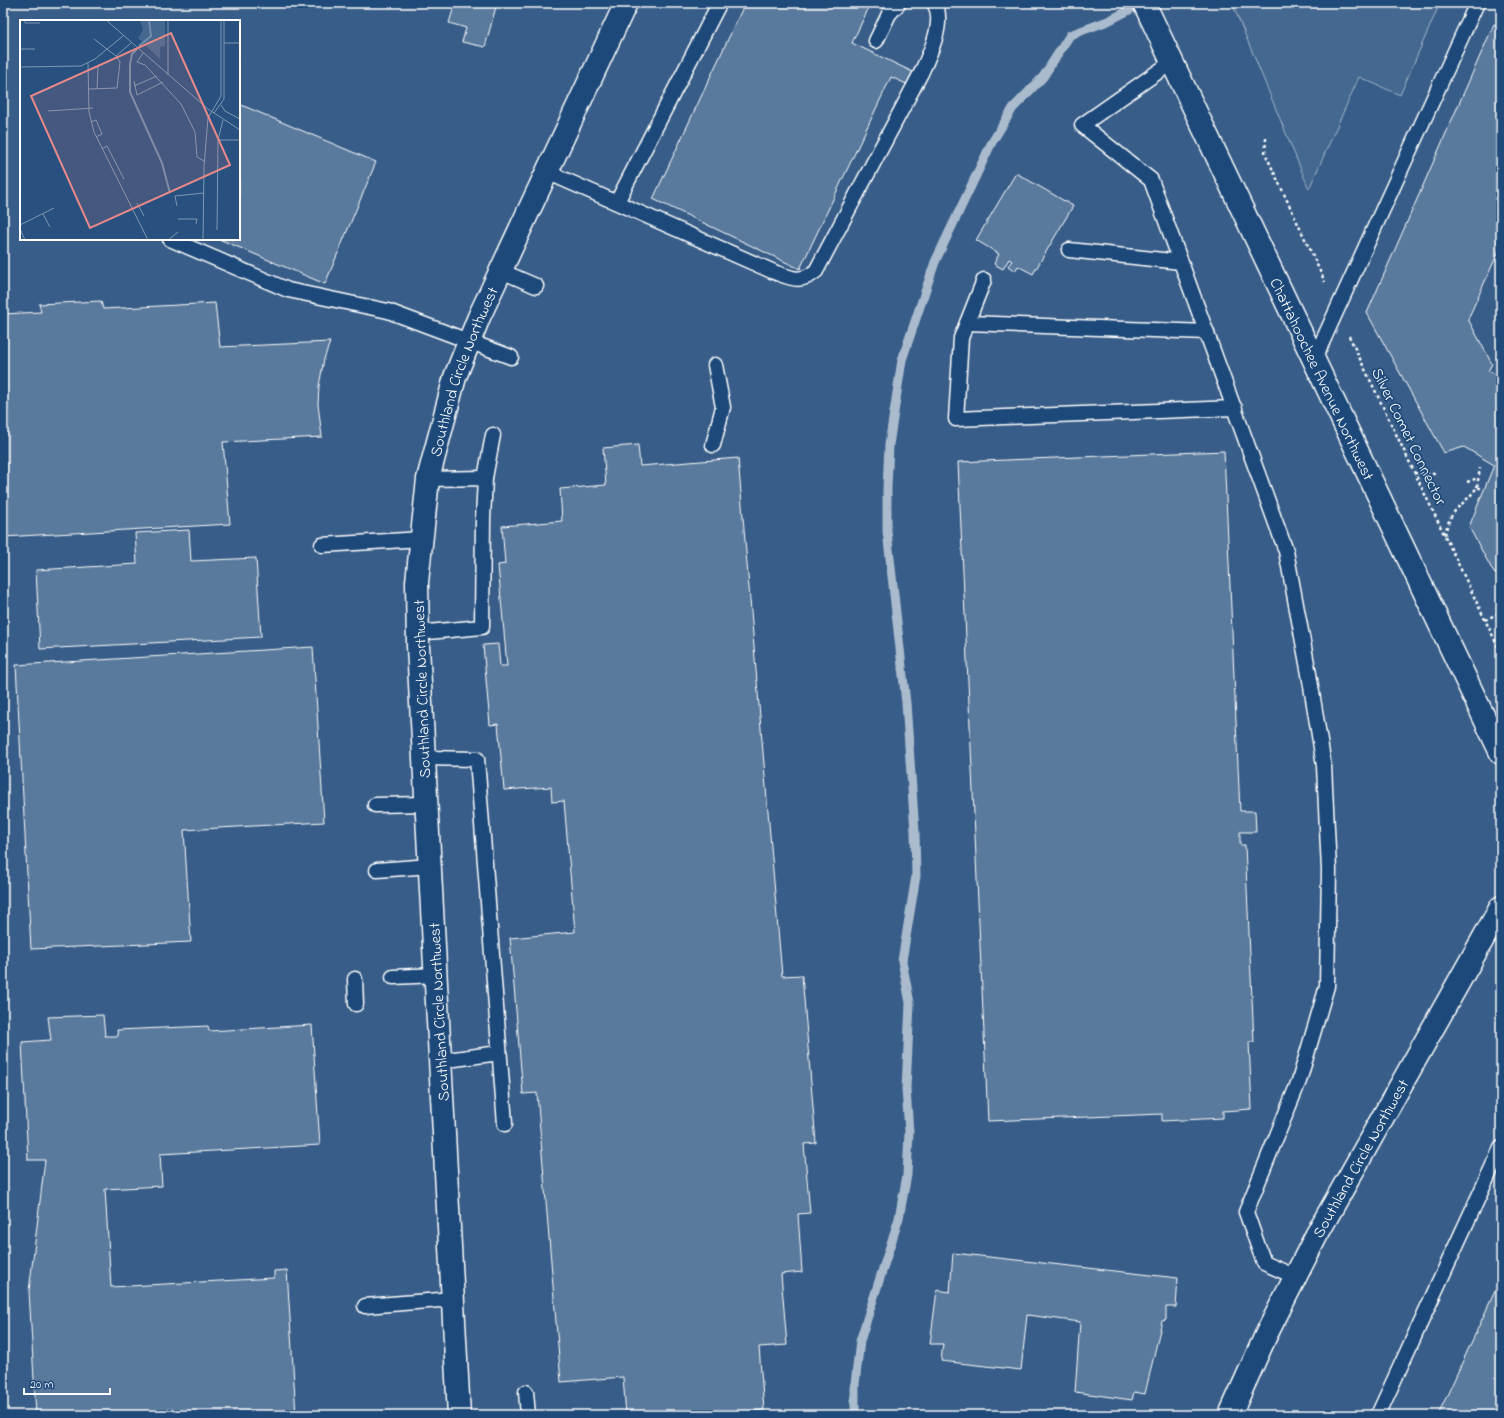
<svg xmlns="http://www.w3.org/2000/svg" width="1504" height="1418" font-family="'Indie Flower',sans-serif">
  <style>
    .built { fill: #375d88; fill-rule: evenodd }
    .green { fill: #446890; stroke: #a2b4c8 }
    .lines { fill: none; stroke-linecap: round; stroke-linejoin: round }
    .stream { stroke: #aabbcd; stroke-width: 9 }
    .building { fill: #5a7a9d; stroke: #fff }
    .lane-casing { stroke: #fff; stroke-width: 17 }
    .street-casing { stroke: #fff; stroke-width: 25 }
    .secondary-casing { stroke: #fff; stroke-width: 25 }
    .path { stroke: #fff; stroke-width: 2.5; stroke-dasharray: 3 3; stroke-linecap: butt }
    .lane { stroke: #1f4a7a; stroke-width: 14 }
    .street { stroke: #1f4a7a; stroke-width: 22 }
    .secondary { stroke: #1f4a7a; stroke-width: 22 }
    .labels { text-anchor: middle; stroke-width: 3.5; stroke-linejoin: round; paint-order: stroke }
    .street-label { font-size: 16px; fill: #fff; stroke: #1f4a7a }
    .inset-river { fill: none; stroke: #718dab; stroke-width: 2 }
    .inset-road { fill: none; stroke: #7e97b2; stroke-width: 1 }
    .view { fill: #e88989; fill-opacity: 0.15; stroke: #e88989; stroke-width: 2 }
    .inset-edge { fill: none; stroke: #fff; stroke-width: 2 }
  </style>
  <rect width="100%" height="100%" fill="#28517f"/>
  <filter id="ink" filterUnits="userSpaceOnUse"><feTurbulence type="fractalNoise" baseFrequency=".025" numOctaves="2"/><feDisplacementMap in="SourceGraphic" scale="8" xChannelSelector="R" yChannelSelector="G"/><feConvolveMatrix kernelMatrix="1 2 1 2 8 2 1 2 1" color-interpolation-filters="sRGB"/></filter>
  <g filter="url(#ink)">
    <path class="built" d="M3 3H1501V1415H3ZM21 21H239V239H21Z"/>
    <polygon class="green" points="1232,3 1440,3 1400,95 1359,77 1309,189"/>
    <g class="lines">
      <polyline class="stream" points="855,1415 855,1384 860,1341 899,1218 907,1175 909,1132 906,1089 910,1003 902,961 916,876 915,832 906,703 887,531 887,488 889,445 902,360 935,262 991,144 1013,108 1043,77 1070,35 1108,21 1143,3"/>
    </g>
    <g class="building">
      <polygon points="455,3 497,3 485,47 462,42 466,28 449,23"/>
      <polygon points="745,3 753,7 755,3 871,3 852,43 917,74 911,86 891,77 800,269 653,199"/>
      <polygon points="1494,24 1501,27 1501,246 1468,319 1492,364 1488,371 1501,376 1501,577 1494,573 1469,527 1494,465 1464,447 1444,453 1367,313"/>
      <polygon points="239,104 376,162 325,284 219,239 239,239"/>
      <polygon points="1016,173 1073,206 1033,274 1018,266 1015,271 1008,266 1012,261 1009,259 1003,269 994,264 999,254 976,240"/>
      <polygon points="101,301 103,309 215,303 220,347 330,342 324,359 319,386 318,404 322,437 223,442 230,524 3,537 3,314 41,312 39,304"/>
      <polygon points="638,445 640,466 738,458 782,976 802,975 816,1143 804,1144 810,1213 798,1214 802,1272 781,1274 787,1345 759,1347 764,1410 739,1413 739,1415 626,1415 623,1377 561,1382 537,1093 523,1094 510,938 575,932 564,801 552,802 551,787 504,790 498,724 490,725 483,645 498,644 500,666 507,666 498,565 505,564 502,526 562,521 560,489 606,485 603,448"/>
      <polygon points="1224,451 1240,811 1255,811 1256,832 1240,832 1240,845 1245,845 1254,1042 1249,1042 1252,1109 1223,1111 1223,1118 1162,1121 1162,1114 988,1121 958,462"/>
      <polygon points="189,530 191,561 256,558 261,637 40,649 36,570 137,564 135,533"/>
      <polygon points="313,647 324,822 184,830 191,942 31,949 16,665"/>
      <polygon points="103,1015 105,1036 118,1036 117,1030 208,1026 209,1031 312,1025 320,1145 160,1154 162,1186 105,1189 111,1287 274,1278 274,1271 287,1270 296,1415 36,1415 29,1291 45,1160 28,1160 22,1042 51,1040 48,1017"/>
      <polygon points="953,1253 1178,1278 1176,1307 1166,1307 1166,1320 1162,1321 1145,1394 1134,1392 1132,1400 1075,1392 1080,1322 1027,1315 1021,1370 941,1361 943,1344 930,1344 937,1290 950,1292"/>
      <polygon points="1501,1278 1501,1415 1438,1415"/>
    </g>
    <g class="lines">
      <g class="lane-casing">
        <g id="lane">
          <polyline points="876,41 889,14 899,3"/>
          <polyline points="1172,62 1082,125 1151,180 1286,551 1309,674 1324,766 1329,870 1327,986 1299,1081 1246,1212 1264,1263 1296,1277"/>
          <path d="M547 172 774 272C791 278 800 284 816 271L921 73C929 56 946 21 934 3"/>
          <polyline points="617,202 718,6"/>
          <polyline points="170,239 288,290 388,311 511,357"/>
          <polyline points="1069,250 1181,262"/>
          <polyline points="501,271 536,286"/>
          <polyline points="984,280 961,338 956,419 1235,408"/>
          <polyline points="967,323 1207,332"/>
          <polyline points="1314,360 1477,3"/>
          <polyline points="713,445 723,407 715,365"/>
          <polyline points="485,478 493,435"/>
          <polyline points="322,545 422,539"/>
          <polyline points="417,633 482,627 483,519 485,478 428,479"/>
          <polyline points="424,758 477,759 505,1124"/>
          <polyline points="375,805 426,804"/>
          <polyline points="377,870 430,866"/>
          <polyline points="393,977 436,975"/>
          <polyline points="355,979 356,1004"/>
          <polyline points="440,1061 499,1053"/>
          <polyline points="365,1306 453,1299"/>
          <polyline points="526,1392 528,1415"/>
          <polyline points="1378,1415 1501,1148"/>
        </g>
      </g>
      <g class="street-casing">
        <g id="street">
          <path id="s1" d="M459 1415 418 646 417 582 428 479 455 377 479 317 626 3"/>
          <path id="s2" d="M1230 1415 1266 1335 1316 1236 1501 907"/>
        </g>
      </g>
      <g class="secondary-casing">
        <g id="secondary">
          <path id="s3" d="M1144 3 1501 753"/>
        </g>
      </g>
      <g class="path">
        <polyline points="1266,138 1265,153 1325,282"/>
        <polyline points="1349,336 1501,653"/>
        <polyline points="1414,473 1435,474"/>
        <polyline points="1467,482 1478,478"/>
        <polyline points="1477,487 1480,468"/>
        <path d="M1445 535C1451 505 1462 509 1477 487L1482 489"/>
        <polyline points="1485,620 1501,612"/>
      </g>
      <use href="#lane" class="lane"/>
      <use href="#street" class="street"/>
      <use href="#secondary" class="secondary"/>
    </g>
  </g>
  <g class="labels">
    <g class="street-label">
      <text dy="6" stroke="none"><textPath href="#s1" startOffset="1051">Southland Circle Northwest</textPath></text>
      <text dy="6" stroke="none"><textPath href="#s3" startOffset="416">Chattahoochee Avenue Northwest</textPath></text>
      <text transform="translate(1410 436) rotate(64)" y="6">Silver Comet Connector</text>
      <text transform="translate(421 689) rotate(-92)" y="6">Southland Circle Northwest</text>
      <text transform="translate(438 1012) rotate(-93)" y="6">Southland Circle Northwest</text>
      <text dy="6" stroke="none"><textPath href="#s2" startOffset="288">Southland Circle Northwest</textPath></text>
    </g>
  </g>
  <g transform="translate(20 20)">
    <rect width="220" height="220" fill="#28517f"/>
    <path d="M120 0H145V26L140 27V39L118 18 123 10Z" fill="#446890"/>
    <path class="inset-river" d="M119 26 131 16 129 0M117 29 112 34 110 44V72L142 143 150 173"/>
    <path class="inset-road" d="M5 0V3H20M86 0 188 89 220 110M74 19 96 36 111 23M204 23H220M0 29H15M0 30V47M123 33 117 42 125 45 161 84 175 112 177 137 184 141M68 43 69 92 74 112 128 220M0 47 61 46 75 39 103 16M148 55V0M114 61 117 75 143 62M114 66 137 56M69 69 97 68 100 42 96 36M77 69 78 46M201 85 205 91 220 99M28 91 73 88M194 93 204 79V0M71 102 76 100 82 114 76 117M198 120H220M82 129 87 126 104 159M117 183 124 196M157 186 155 176 184 173M23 194 30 207M158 199H177L176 204M0 205 34 188M0 209 5 220M197 210 198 120 203 100M148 220 158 212M183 220 184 147 188 98 201 76V0"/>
    <path class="view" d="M151 13 210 145 70 208 11 76Z"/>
    <rect width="220" height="220" class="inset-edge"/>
  </g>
  <rect width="1504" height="1418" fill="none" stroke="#1f4a7a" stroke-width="16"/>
  <rect x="8" y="8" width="1488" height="1402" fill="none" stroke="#fff" stroke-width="1.5" filter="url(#ink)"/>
  <path d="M24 1388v6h86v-6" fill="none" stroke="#ffffff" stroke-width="2"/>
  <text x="30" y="1388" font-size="12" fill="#ffffff" stroke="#1f4a7a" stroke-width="3" paint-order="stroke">20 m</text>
</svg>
